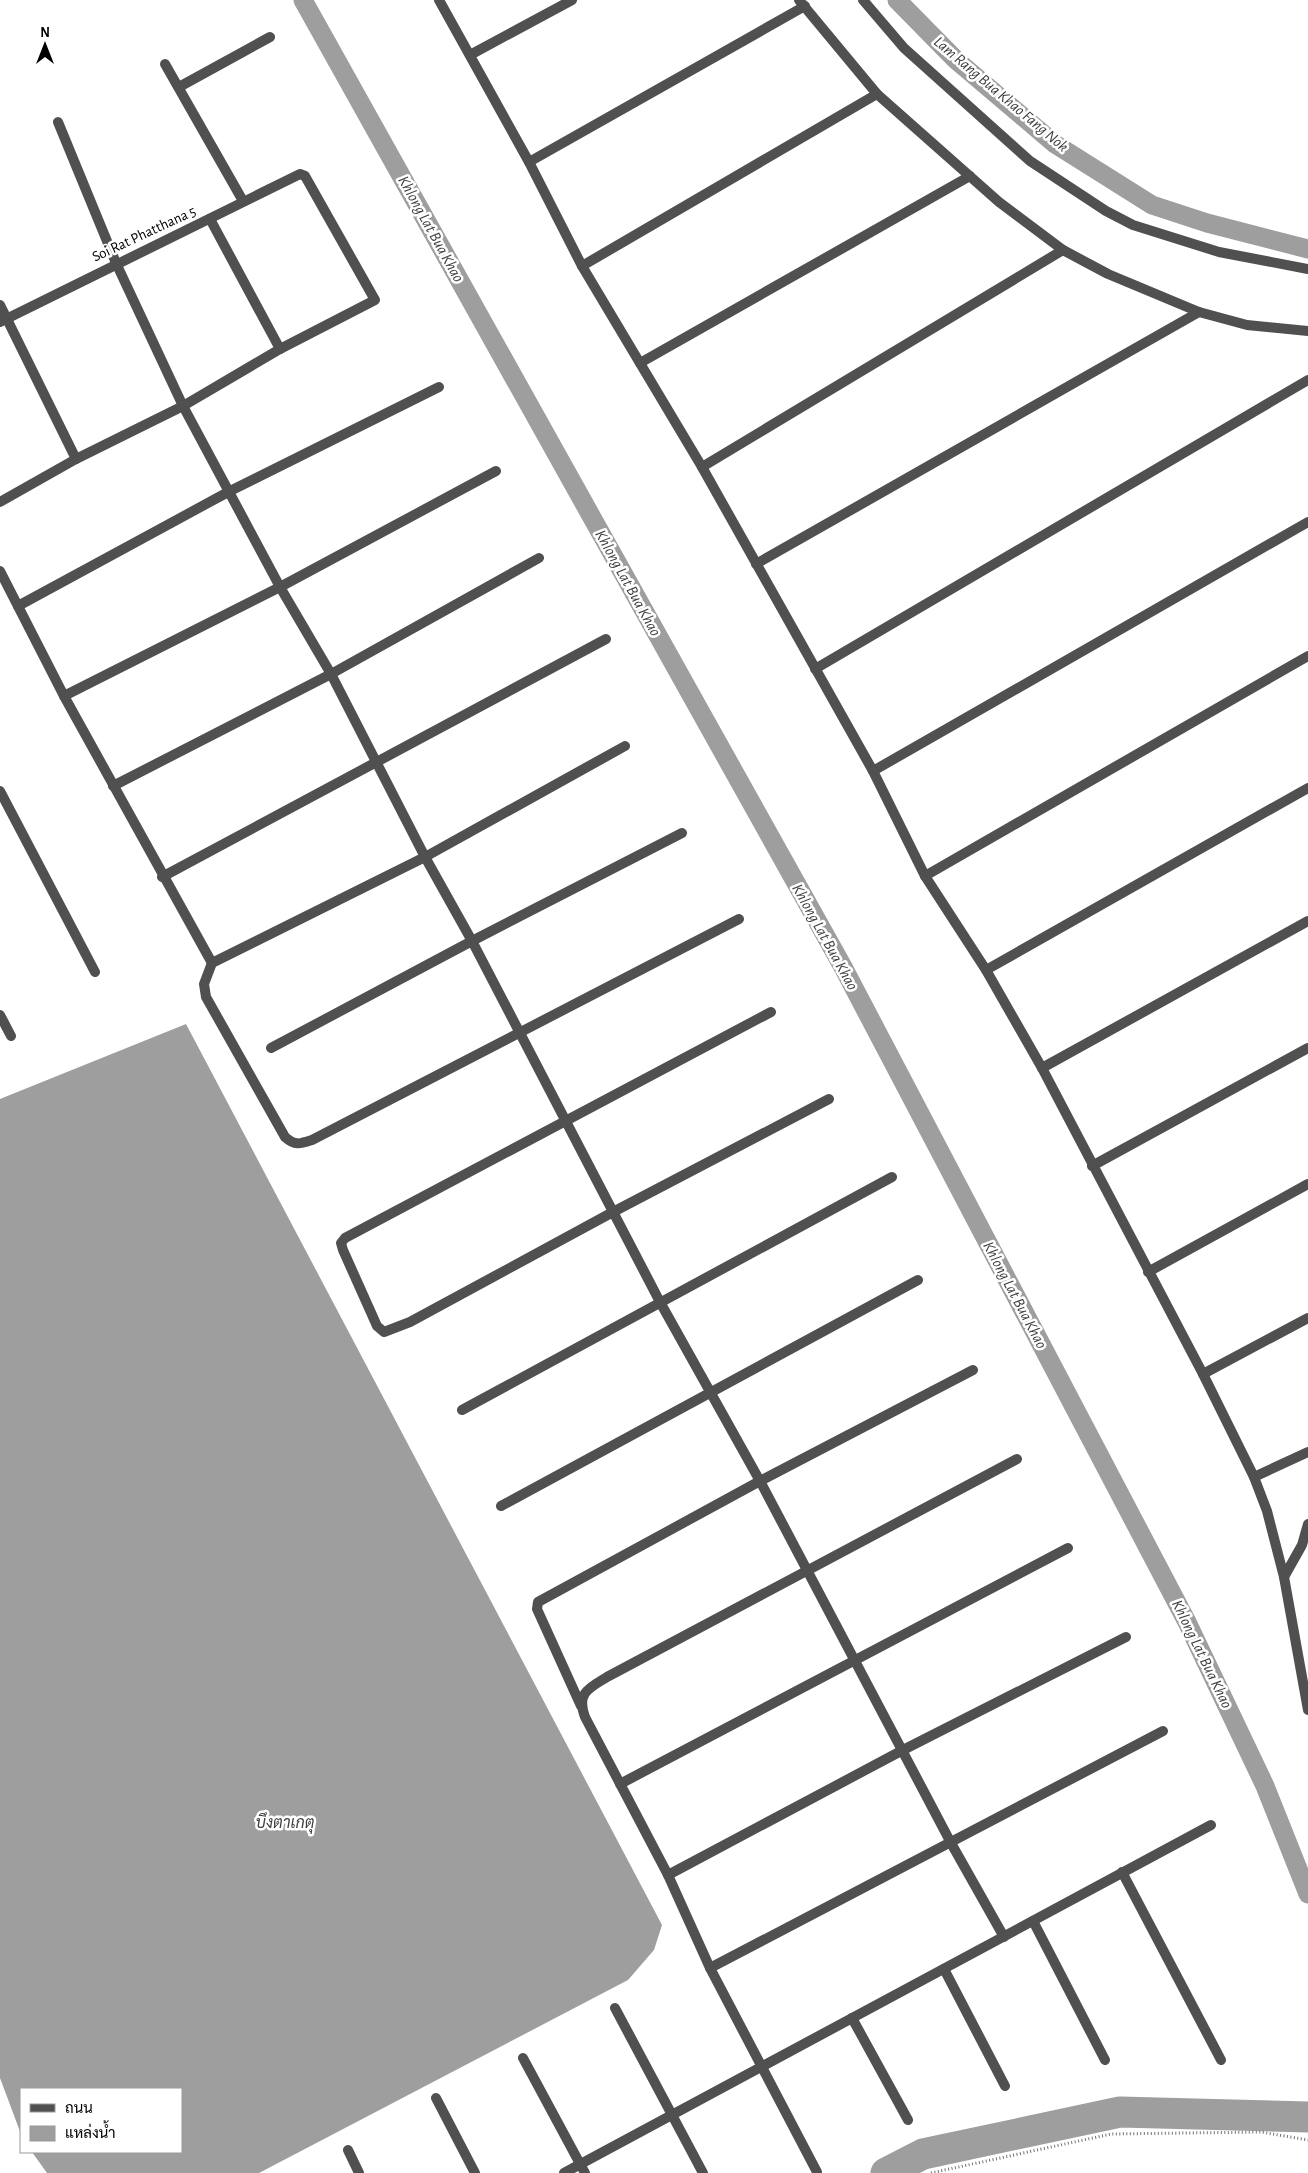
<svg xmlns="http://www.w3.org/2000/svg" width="1308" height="2173" font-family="'Alegreya Sans',Sarabun,sans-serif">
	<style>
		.water { fill: #9e9e9e }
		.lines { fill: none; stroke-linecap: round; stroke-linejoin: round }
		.canal { stroke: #9e9e9e; stroke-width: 19 }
		.river { stroke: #9e9e9e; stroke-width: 31 }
		.path { stroke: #727272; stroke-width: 3; stroke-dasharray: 1 2.5; stroke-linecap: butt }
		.minor { stroke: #505050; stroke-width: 10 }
		.labels { text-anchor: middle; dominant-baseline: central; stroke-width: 5; stroke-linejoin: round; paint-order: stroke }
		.street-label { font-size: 15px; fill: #000; stroke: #fff }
		.water-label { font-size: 16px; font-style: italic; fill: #3f3f3f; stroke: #fff }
	</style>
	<rect width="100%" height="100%" fill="#fff"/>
	<polygon class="water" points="186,1024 662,1925 654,1950 628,1980 259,2173 47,2173 32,2152 181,2152 181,2089 21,2089 21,2134 0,2078 0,1099"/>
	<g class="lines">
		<g class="canal">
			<polyline points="303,0 843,967 1187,1622 1265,1786 1308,1894"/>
			<polyline points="897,0 956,60 1055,144 1152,205 1207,223 1308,249"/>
		</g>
		<polyline class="river" points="886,2173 923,2154 1120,2112 1308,2117"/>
		<polyline class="path" points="931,2173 1111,2134 1261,2132 1308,2140"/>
		<g class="minor">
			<polyline points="439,0 529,162 582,266 702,467 873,771 925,876 986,970 1042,1068 1203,1374 1254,1477 1267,1511 1284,1577 1308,1710"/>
			<polyline points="799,0 877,94 999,202 1063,250 1108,274 1199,312 1247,325 1308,331"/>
			<polyline points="863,0 904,48 1030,161 1106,211 1133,225 1219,252 1308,269"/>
			<polyline points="470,55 572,0"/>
			<polyline points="165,64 243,201"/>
			<polyline points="179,87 270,37"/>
			<polyline points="58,122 116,263 183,406 280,587 331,674 425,857 472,941 660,1302 760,1481 951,1843 1004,1937"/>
			<polyline points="529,162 805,6"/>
			<polyline points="210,219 280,349"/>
			<polyline points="582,266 877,94"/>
			<polyline points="0,305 76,459"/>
			<polyline points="0,322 300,174 305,176 375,300 280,349 183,406 76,459 0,502"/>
			<polyline points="640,363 970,176"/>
			<polyline points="702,467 1063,250"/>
			<polyline points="756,564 1199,312"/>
			<polyline points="0,571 64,696 212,963"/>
			<polyline points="18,606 230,491 439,387"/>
			<polyline points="815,669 1308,380"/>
			<polyline points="64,696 280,587 496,471"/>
			<path d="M 625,746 L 425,857 L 212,963 L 204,984 L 206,997 L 285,1137 C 295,1146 300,1144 312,1140 L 739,919"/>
			<polyline points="873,771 1308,522"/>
			<polyline points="113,786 331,674 539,558"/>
			<polyline points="0,791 95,972"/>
			<polyline points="925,876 1308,656"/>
			<polyline points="162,877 606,639"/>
			<polyline points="986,970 1308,788"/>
			<polyline points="771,1012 345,1238 341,1243 343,1250 377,1326 384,1332 410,1322 613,1212 829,1099"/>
			<polyline points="0,1015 11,1036"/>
			<polyline points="271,1048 472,941 682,833"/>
			<polyline points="1042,1068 1308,921"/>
			<polyline points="1092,1166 1308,1048"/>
			<polyline points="1148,1272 1308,1184"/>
			<polyline points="1203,1374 1308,1318"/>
			<polyline points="462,1410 892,1177"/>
			<polyline points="1254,1477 1308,1452"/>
			<polyline points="501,1506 918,1280"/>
			<polyline points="1284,1577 1302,1545 1308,1524"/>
			<polyline points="581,1706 537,1609 538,1602 760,1481 973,1370"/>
			<polyline points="620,1784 1068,1548"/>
			<polyline points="1122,1872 1221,2060"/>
			<polyline points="668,1875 903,1750 1126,1637"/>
			<polyline points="1033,1921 1105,2060"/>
			<polyline points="710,1968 1163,1731"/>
			<polyline points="944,1969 1005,2086"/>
			<polyline points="615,2008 703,2173"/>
			<polyline points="852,2018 908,2120"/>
			<polyline points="523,2058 585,2173"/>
			<polyline points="436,2098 475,2173"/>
			<polyline points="348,2150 359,2173"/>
			<path d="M 817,2172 L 710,1968 L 668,1875 L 585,1717 C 576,1693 589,1688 607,1677 L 1017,1459"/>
			<polyline points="564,2173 1211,1825"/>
		</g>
	</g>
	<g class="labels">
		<g class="street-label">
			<text transform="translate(144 234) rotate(-25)">Soi Rat Phatthana 5</text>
		</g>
		<g class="water-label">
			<text transform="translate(1001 94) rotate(40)">Lam Rang Bua Khao Fang Nok</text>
			<text transform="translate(431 229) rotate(61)">Khlong Lat Bua Khao</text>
			<text transform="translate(628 583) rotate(61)">Khlong Lat Bua Khao</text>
			<text transform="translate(825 937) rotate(61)">Khlong Lat Bua Khao</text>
			<text transform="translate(1015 1295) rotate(62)">Khlong Lat Bua Khao</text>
			<text transform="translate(1202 1654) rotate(64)">Khlong Lat Bua Khao</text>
			<text x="285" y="1823">บึงตาเกตุ</text>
		</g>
	</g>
	<rect x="20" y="2088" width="162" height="65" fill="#ffffff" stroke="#999999"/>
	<rect x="30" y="2104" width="25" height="8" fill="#505050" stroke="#999999"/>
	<text x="65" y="2113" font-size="15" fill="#000000">ถนน</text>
	<rect x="30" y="2126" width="25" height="15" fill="#9e9e9e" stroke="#999999"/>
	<text x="65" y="2138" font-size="15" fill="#000000">แหล่งน้ำ</text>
	<g transform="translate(45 45)" stroke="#ffffff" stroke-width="4" paint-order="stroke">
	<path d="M0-4L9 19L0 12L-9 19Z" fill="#000000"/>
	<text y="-8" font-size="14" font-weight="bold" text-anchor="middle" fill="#000000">N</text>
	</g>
</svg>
